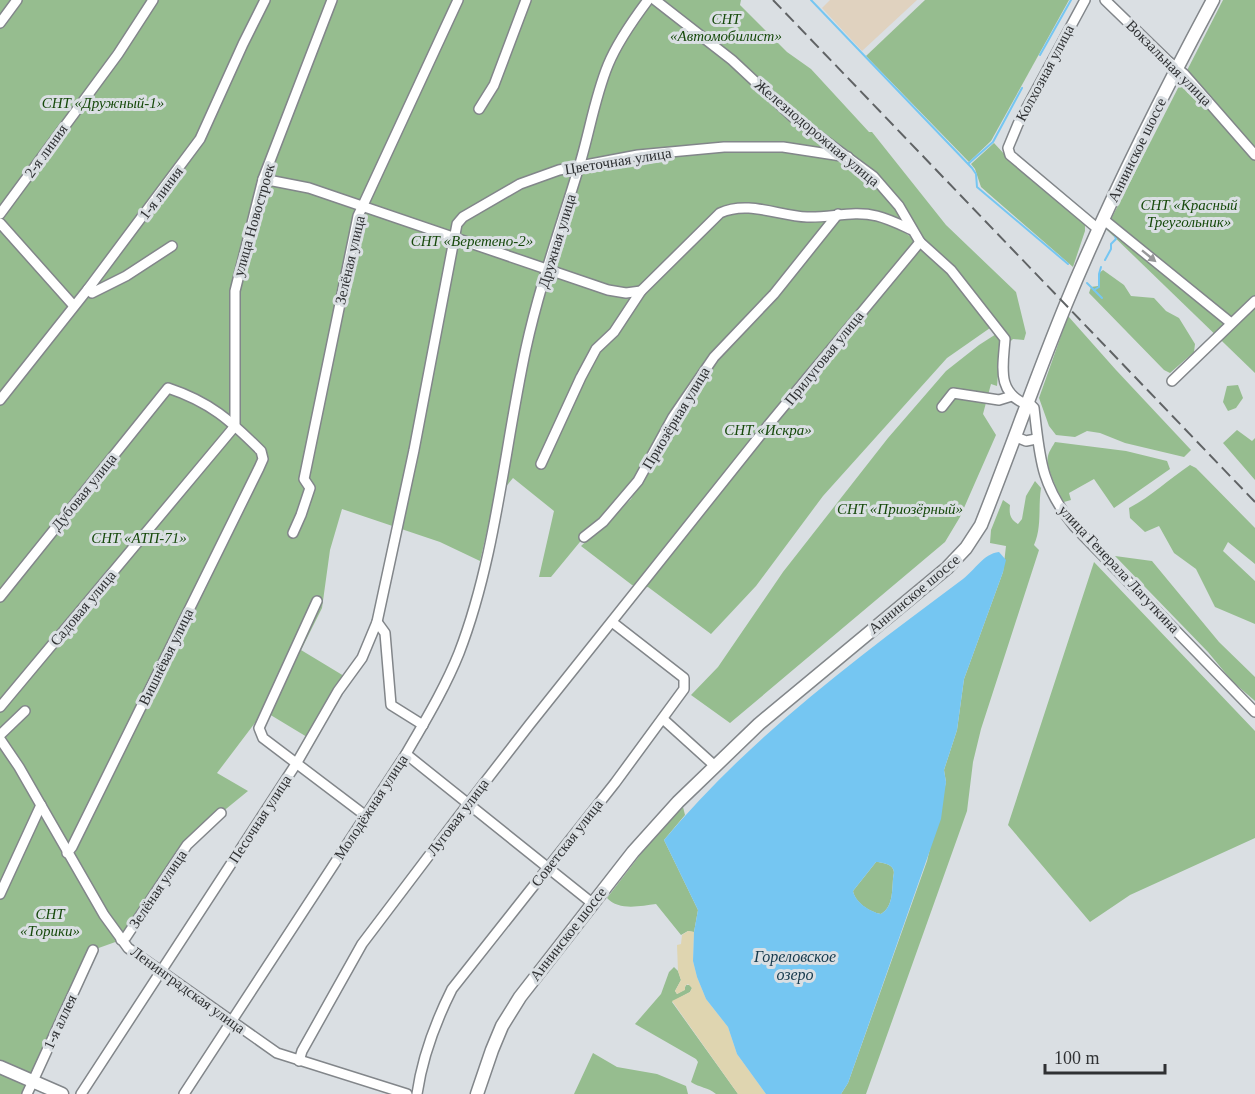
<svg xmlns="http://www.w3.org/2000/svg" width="1255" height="1094" font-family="Georgia,serif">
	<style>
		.industrial { fill: #e0d2bf }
		.green { fill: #96bd8f }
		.sand { fill: #dfd5b0 }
		.water { fill: #75c6f2; fill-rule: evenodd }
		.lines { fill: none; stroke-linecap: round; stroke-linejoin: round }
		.stream { stroke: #75c6f2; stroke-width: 2 }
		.street-casing { stroke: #82868a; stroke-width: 12 }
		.secondary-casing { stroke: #82868a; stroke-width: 15 }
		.street { stroke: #fff; stroke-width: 9 }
		.secondary { stroke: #fff; stroke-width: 12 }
		.rail { stroke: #606365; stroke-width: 2; stroke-dasharray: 12 6; stroke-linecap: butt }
		.oneway { fill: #979899 }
		.labels { text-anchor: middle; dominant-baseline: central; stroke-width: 6; stroke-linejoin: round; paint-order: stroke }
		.park-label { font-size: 15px; font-style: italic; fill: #16490b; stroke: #dadfe3 }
		.street-label { font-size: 15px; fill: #2f3133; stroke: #dadfe3 }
		.water-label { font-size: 16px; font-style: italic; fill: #14384b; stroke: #dadfe3 }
	</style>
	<rect width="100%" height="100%" fill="#dadfe3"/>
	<polygon class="industrial" points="830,0 917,0 862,51 822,8"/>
	<g class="green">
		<polygon points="0,0 741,0 740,5 787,52 811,69 869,132 872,132 946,225 1016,292 1026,333 1024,340 1013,339 1000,351 997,386 991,384 983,414 996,435 960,517 945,542 730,723 691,695 718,667 783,572 888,438 946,371 979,345 1004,329 950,264 920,236 884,183 857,158 850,157 873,176 912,230 876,216 838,215 714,357 638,481 584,537 551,577 539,577 554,511 513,478 494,501 480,561 440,542 342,509 330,550 322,608 301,650 344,676 307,737 264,711 217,773 248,791 221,813 187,845 121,940 93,950 27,1094 0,1094"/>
		<polygon points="925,0 1069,0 991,141 969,162 866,56"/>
		<polygon points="1223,0 1255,0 1255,373 1106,229"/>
		<polygon points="994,143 1006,156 1085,224 1085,231 1073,267 981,187 975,169 971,164"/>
		<path d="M 841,218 C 851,219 864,217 874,219 C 922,229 962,291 990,328 L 947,358 L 823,496 L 756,586 L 711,634 L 648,587 L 640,588 L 632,585 L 581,546 L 631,499 L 699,380 L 777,299 Z"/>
		<polygon points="1103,270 1124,285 1131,296 1154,298 1166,311 1179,318 1195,344 1194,352 1170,373 1164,370 1089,293 1091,287 1098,286 1099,273"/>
		<polygon points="1068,316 1116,370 1191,450 1184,457 1125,443 1100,433 1087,431 1075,437 1056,435 1049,426 1039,398"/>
		<polygon points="1238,385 1243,398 1236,408 1228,411 1223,402 1227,386"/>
		<polygon points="1237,430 1252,441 1255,438 1255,480 1223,443"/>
		<path d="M 1055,442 L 1126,451 L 1167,461 L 1170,469 L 1114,508 L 1094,479 L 1069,493 L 1071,500 L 1064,502 C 1058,494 1045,465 1048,456 C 1049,451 1053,446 1055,442 Z"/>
		<path d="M 1190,465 L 1196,468 L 1255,528 L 1255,564 L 1228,542 L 1223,551 L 1255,581 L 1255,624 L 1215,607 L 1196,569 L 1174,553 L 1159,526 L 1145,532 L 1130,518 L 1129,508 C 1152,496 1169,479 1190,465 Z"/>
		<path d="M 1035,481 L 1041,488 C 1038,508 1042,527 1034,545 L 1039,550 L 981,729 L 973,762 L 967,811 L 866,1094 L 841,1094 L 848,1083 L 927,861 L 946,782 L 944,770 L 957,730 L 964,679 L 1003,572 L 1006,546 L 990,543 L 991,530 L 1003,500 L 1010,505 C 1009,514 1010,519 1018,524 L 1022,519 L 1026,496 Z"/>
		<polygon points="1115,556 1152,561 1219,642 1255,677 1255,701 1232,681 1208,652"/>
		<polygon points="1094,562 1255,731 1255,838 1130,895 1090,922 1008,825"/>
		<path d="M 683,807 L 685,815 L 664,840 L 698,910 L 694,932 L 688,931 L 681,935 L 656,904 C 640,906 619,911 607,898 L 653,838 Z"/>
		<path d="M 876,862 C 881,862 891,864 893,869 C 895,873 893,875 893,879 C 892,891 893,907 881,914 C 869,912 855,902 853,891 Z"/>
		<path d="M 674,967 L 678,971 L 681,980 L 675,991 L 677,994 L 684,990 L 686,985 L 690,985 L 692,988 L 690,992 L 672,1002 L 738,1094 L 716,1094 C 708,1087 700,1088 691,1082 L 698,1062 L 696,1059 L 635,1024 L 661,994 L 669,972 Z"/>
		<polygon points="593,1053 617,1067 657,1074 686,1086 688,1094 574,1094"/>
	</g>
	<polygon class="sand" points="688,931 694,932 693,961 697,977 706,999 728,1027 737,1054 766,1094 738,1094 672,1001 690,992 692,988 688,984 685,986 685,990 677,994 675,991 681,980 678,971 677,945 681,944 682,935"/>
	<path class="water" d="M 999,552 L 1006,560 L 1003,572 L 964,679 L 957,730 L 944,770 L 946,782 L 941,819 L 848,1083 L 841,1094 L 766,1094 L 737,1054 L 728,1027 L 706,999 L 697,977 L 693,961 L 694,932 L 698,910 L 664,840 C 750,737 857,658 963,579 C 975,570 983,554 999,552 ZM 876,862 C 881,862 891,864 893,869 C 895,873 893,875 893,879 C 892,891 893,907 881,914 C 870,912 855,902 853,891 Z"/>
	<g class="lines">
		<g class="stream">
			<polyline points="811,0 972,168 976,174 977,187 1068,264"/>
			<polyline points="1040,55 1071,0"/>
			<polyline points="969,163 993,142 1022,88"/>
			<polyline points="1105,260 1111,249 1111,244 1116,239 1115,236"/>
			<polyline points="1087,283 1102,298"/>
			<polyline points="1094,290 1099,287 1099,274 1101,267"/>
		</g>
		<g class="street-casing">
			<g id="street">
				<path d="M 655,0 L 732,60 L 793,117 L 873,176 L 899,206 L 920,242 L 951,270 L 1005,339 C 1003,367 996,393 1028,405"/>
				<polyline points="1085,0 1018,124 1008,148 1010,155 1098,229"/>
				<polyline points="1105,0 1168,61 1184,74 1255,155"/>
				<polyline points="0,23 17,0"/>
				<polyline points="479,109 494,85 526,0"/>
				<polyline points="263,179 309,188 608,290 626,293 641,291"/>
				<polyline points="0,214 118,54 153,0"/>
				<polyline points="1103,219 1231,323"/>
				<polyline points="0,223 74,306"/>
				<polyline points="172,246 126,276 92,293 88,289 200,139 243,44 265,0"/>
				<polyline points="1172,381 1255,301"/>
				<polyline points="0,400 88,289"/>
				<path d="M 1029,403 L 1034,408 C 1040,458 1040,484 1074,526 L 1255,712"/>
				<polyline points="942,407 953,393 999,400 1012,396"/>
				<polyline points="1016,437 1026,441 1036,439"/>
				<path d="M 541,464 L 581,377 L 596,349 L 614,332 L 641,291 L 720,213 C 748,200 779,216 807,217 C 831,218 853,210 877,216 C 889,219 901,225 912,230"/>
				<polyline points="293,533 301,515 310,488 304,479 358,216 458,0"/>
				<polyline points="584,537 603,522 638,481 673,417 714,357 774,294 838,214"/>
				<path d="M 0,597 L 168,388 C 210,402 230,420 261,451 L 263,459 L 259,468 L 72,847 L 67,853"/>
				<polyline points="317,601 259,728 263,738 366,816"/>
				<polyline points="377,622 385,633 391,705 423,725"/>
				<polyline points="0,707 235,426 235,291 263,179 332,0"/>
				<polyline points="663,719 715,766"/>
				<polyline points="0,735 25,711"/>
				<polyline points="0,739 19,767 104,915 128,948 277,1053 407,1094"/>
				<polyline points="406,754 592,903"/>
				<polyline points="0,894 41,805"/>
				<polyline points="121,940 126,937 187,845 221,813"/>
				<polyline points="299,1061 302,1051 362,944 468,804 530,724 770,423 920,242"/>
				<polyline points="27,1094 93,950"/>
				<polyline points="81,1094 296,764 338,691 362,658 377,622 414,450 457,224 463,217 520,184 559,170 638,155 724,147 783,147 848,157"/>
				<path d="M 184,1094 L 406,754 C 425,721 445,688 459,653 C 496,557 504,450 526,348 C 539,288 560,229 578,170 C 589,136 594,99 608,65 C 617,43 633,20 648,0"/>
				<path d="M 417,1094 C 422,1059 436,1021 452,989 L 615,783 L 684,689 L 684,678 L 612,622"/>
			</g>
		</g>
		<g class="secondary-casing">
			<g id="secondary">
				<polyline points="0,1067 62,1094"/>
				<path d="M 477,1094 L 492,1050 L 502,1026 L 520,997 L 633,852 L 678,802 L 759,724 L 947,568 L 966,548 L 981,525 C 1010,452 1036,377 1066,304 C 1109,200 1160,99 1213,0"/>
			</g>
		</g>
		<use href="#street" class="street"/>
		<use href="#secondary" class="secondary"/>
		<polyline class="rail" points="773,0 1255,502"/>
	</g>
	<defs><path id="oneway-solid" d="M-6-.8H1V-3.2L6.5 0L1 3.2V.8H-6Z" transform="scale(1.5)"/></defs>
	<use class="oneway" href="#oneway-solid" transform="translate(1149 256) rotate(39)"/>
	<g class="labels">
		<g class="park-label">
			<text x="726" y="19">СНТ<tspan x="726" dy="17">«Автомобилист»</tspan></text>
			<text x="103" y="103">СНТ «Дружный-1»</text>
			<text x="1189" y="205">СНТ «Красный<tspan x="1189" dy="17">Треугольник»</tspan></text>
			<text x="472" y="241">СНТ «Веретено-2»</text>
			<text x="768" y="430">СНТ «Искра»</text>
			<text x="900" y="509">СНТ «Приозёрный»</text>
			<text x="139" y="538">СНТ «АТП-71»</text>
			<text x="50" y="914">СНТ<tspan x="50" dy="17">«Торики»</tspan></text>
		</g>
		<g class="street-label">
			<text transform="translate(1169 63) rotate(45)">Вокзальная улица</text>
			<text transform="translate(1045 73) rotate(-62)">Колхозная улица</text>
			<text transform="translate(817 133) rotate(40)">Железнодорожная улица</text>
			<text transform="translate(1137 150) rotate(-64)">Аннинское шоссе</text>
			<text transform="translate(46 151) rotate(-54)">2-я линия</text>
			<text transform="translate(618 161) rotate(-9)">Цветочная улица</text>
			<text transform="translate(161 193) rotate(-53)">1-я линия</text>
			<text transform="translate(254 220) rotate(-74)">улица Новостроек</text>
			<text transform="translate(557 241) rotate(-73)">Дружная улица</text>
			<text transform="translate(350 260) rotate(-77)">Зелёная улица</text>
			<text transform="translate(824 358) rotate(-51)">Прилуговая улица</text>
			<text transform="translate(676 418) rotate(-59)">Приозёрная улица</text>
			<text transform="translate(84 492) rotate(-51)">Дубовая улица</text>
			<text transform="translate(1119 569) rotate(47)">улица Генерала Лагуткина</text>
			<text transform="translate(914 594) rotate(-40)">Аннинское шоссе</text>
			<text transform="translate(83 608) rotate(-50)">Садовая улица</text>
			<text transform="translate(166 657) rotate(-64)">Вишнёвая улица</text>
			<text transform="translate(371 807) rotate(-57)">Молодёжная улица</text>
			<text transform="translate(458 817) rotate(-53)">Луговая улица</text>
			<text transform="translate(260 819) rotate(-57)">Песочная улица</text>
			<text transform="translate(567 843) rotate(-52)">Советская улица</text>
			<text transform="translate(158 889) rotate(-56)">Зелёная улица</text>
			<text transform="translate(568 934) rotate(-52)">Аннинское шоссе</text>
			<text transform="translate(188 990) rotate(36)">Ленинградская улица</text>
			<text transform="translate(60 1022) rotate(-65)">1-я аллея</text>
		</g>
		<g class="water-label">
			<text x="795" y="956">Гореловское<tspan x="795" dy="18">озеро</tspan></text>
		</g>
	</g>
	<path d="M1045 1064v9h120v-9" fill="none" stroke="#2f3133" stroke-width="3"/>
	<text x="1054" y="1064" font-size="18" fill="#2f3133" stroke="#dadfe3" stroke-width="4.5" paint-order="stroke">100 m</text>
</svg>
